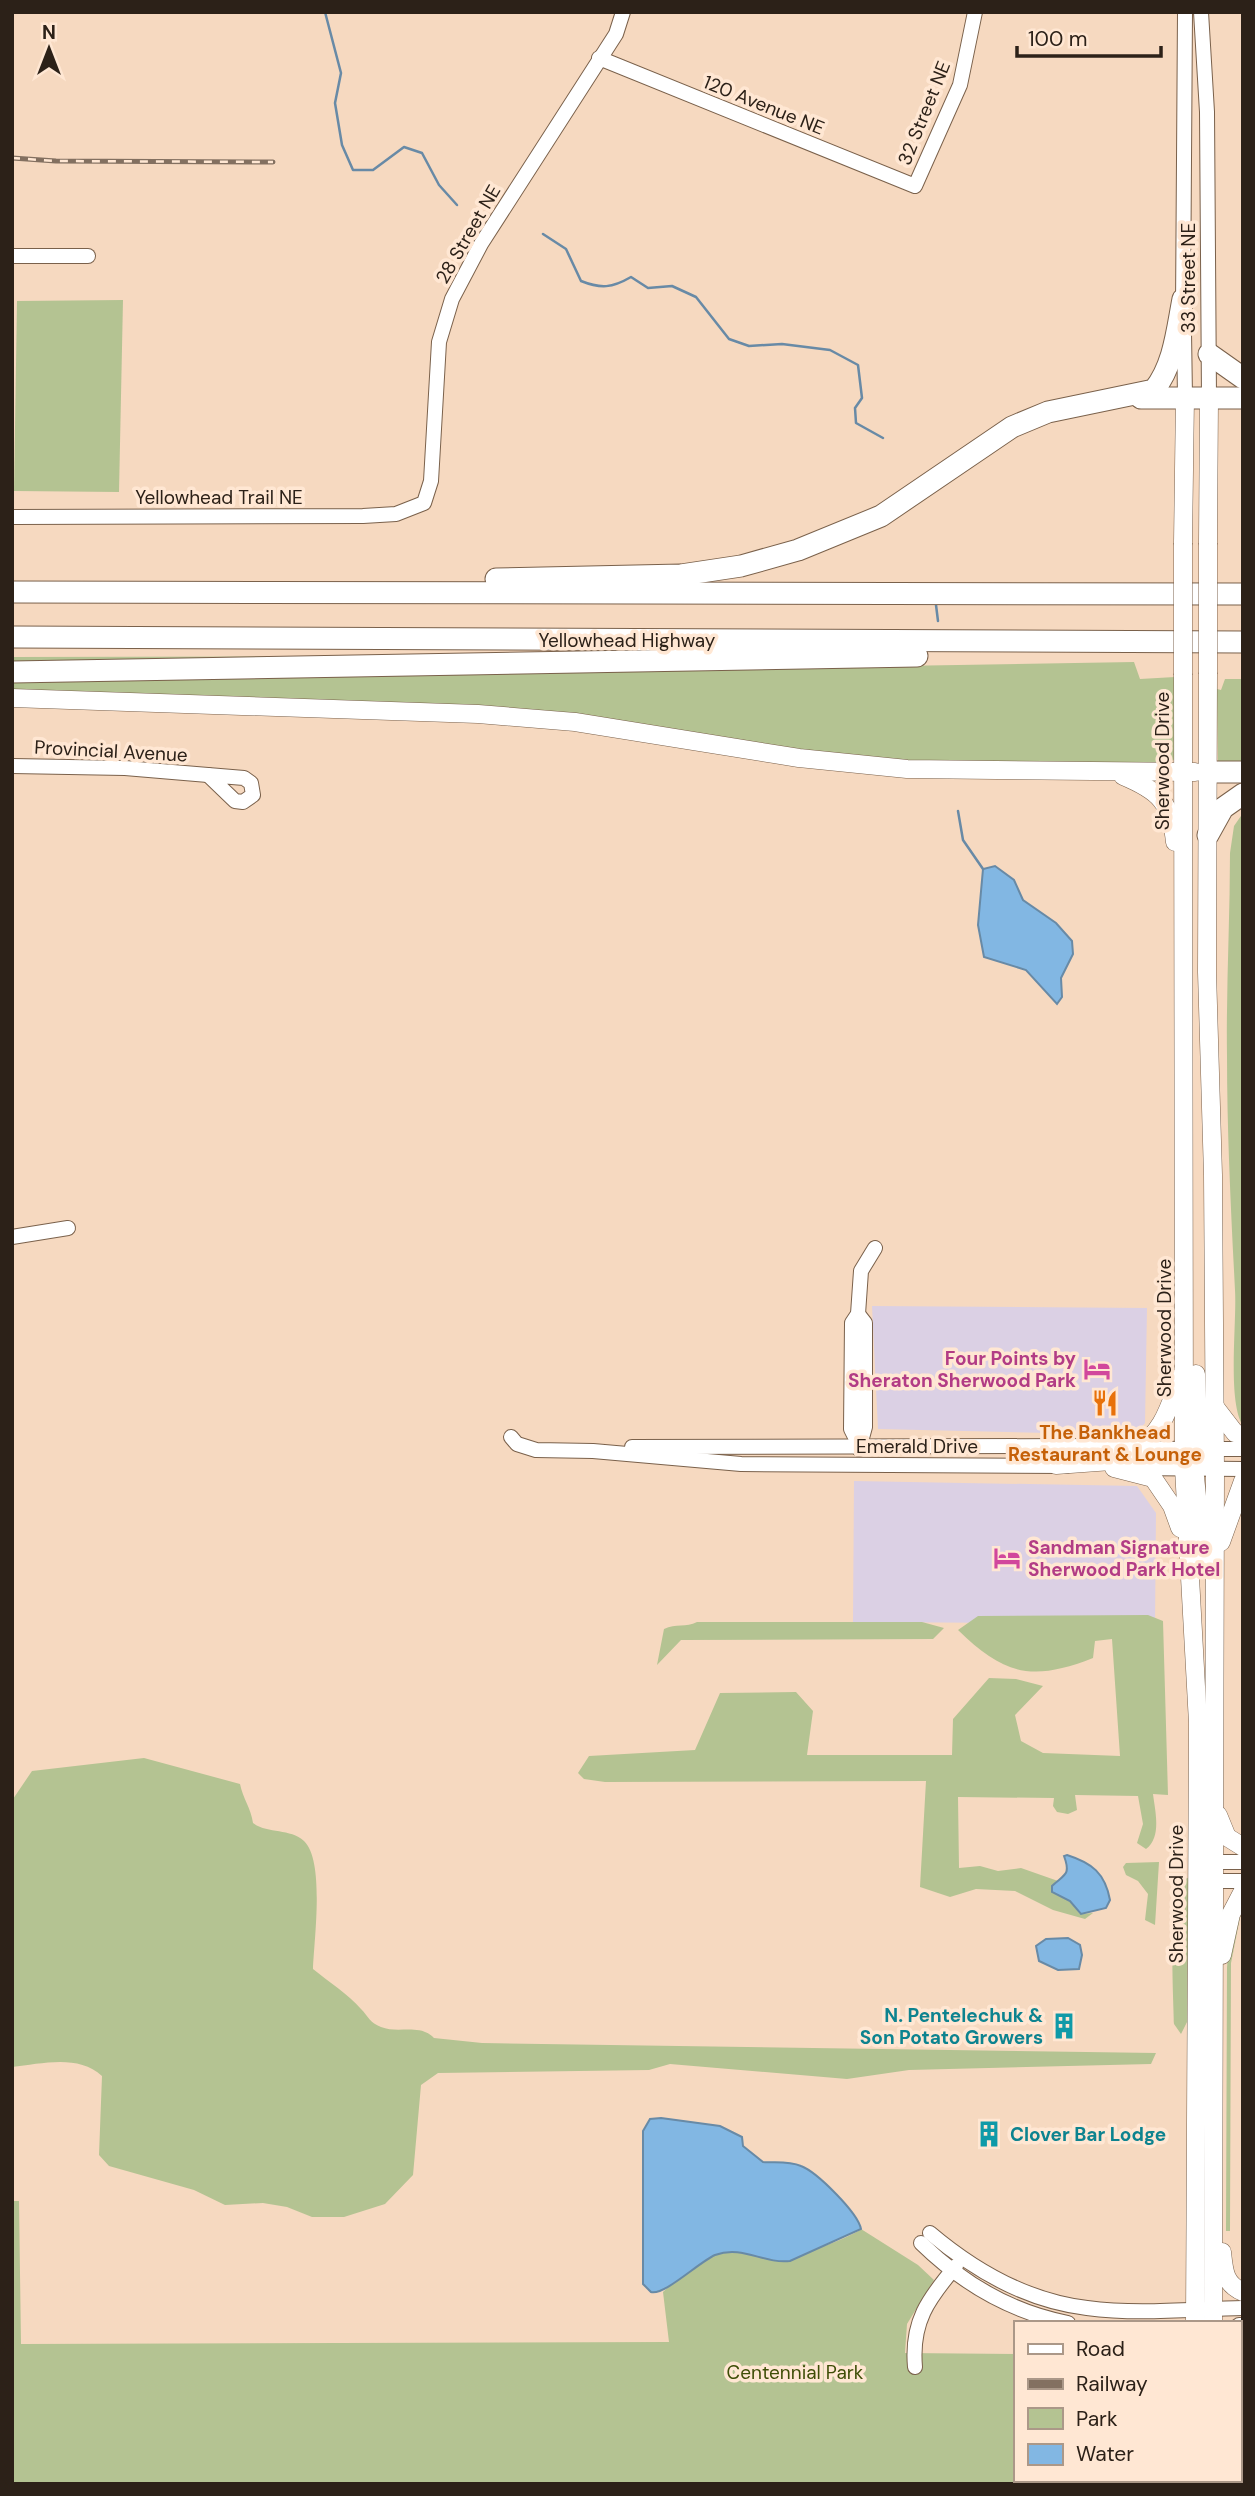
<svg xmlns="http://www.w3.org/2000/svg" width="1255" height="2496" font-family="'DM Sans',sans-serif">
	<style>
		.commercial { fill: #dbd0e4 }
		.green { fill: #b4c392 }
		.water { fill: #82b7e3; stroke: #688aa6; stroke-width: 2 }
		.lines { fill: none; stroke-linecap: round; stroke-linejoin: round }
		.stream { stroke: #688aa6; stroke-width: 2.5 }
		.minor-casing { stroke: #7a614b; stroke-width: 16 }
		.major-casing { stroke: #7a614b; stroke-width: 19 }
		.highway-casing { stroke: #7a614b; stroke-width: 23 }
		.minor { stroke: #fff; stroke-width: 14 }
		.major { stroke: #fff; stroke-width: 18 }
		.highway { stroke: #fff; stroke-width: 21 }
		.rail-casing { stroke: #837060; stroke-width: 5 }
		.rail { stroke: #ffe7d3; stroke-width: 2.5; stroke-dasharray: 8; stroke-linecap: butt }
		.major-bridge-casing { stroke: #7a614b; stroke-width: 19; stroke-linecap: butt }
		.major-bridge { stroke: #fff; stroke-width: 18 }
		.labels { text-anchor: middle; dominant-baseline: central; stroke-width: 7; stroke-linejoin: round; paint-order: stroke }
		.street-label { font-size: 19px; fill: #2c2118; stroke: #ffe7d3 }
		.hotel-label { font-size: 19px; font-weight: bold; fill: #b23c85; stroke: #ffe7d3; text-anchor: end }
		.food-label { font-size: 19px; font-weight: bold; fill: #c56008; stroke: #ffe7d3 }
		.culture-label { font-size: 19px; font-weight: bold; fill: #0d838f; stroke: #ffe7d3; text-anchor: end }
		.park-label { font-size: 19px; fill: #3e4d06; stroke: #ffe7d3 }
	</style>
	<rect width="100%" height="100%" fill="#f6d9c0"/>
	<g class="commercial">
		<polygon points="872,1306 1147,1308 1145,1423 1135,1435 878,1429"/>
		<polygon points="854,1481 1137,1486 1156,1513 1155,1624 853,1622"/>
	</g>
	<g class="green">
		<polygon points="123,300 119,492 14,491 17,301"/>
		<polygon points="411,656 12,666 12,657"/>
		<polygon points="1134,662 1140,679 1175,677 1177,758 1162,766 890,761 641,728 12,690 12,681"/>
		<polygon points="1225,679 1243,679 1243,768 1218,761 1217,689 1221,690"/>
		<path d="M 1243,813 L 1243,1426 C 1227,1401 1237,1323 1235,1290 C 1231,1212 1227,1133 1227,1055 C 1226,988 1230,920 1230,853 L 1234,826 Z"/>
		<path d="M 1148,1615 L 1163,1621 L 1168,1795 L 1153,1794 C 1155,1811 1162,1837 1146,1849 L 1137,1843 L 1143,1824 L 1138,1796 L 1075,1795 L 1077,1810 L 1068,1814 L 1057,1812 L 1053,1806 L 1054,1798 L 958,1797 L 959,1868 L 980,1866 L 998,1871 L 1021,1868 L 1058,1881 L 1052,1892 L 1070,1901 L 1080,1914 L 1093,1913 L 1085,1919 L 1053,1910 L 1015,1891 L 976,1889 L 950,1897 L 920,1887 L 926,1781 L 605,1782 L 584,1779 L 578,1773 L 589,1756 L 695,1750 L 720,1693 L 796,1692 L 813,1711 L 807,1755 L 952,1755 L 953,1719 L 989,1678 L 1016,1679 L 1043,1686 L 1015,1715 L 1021,1741 L 1043,1753 L 1120,1756 L 1112,1639 L 1095,1641 L 1093,1658 C 1032,1682 1004,1675 958,1630 L 978,1616 Z"/>
		<path d="M 697,1622 L 922,1622 L 944,1628 L 933,1639 L 681,1640 L 657,1665 L 664,1629 C 676,1623 686,1628 697,1622 Z"/>
		<path d="M 144,1758 L 240,1784 C 243,1799 251,1808 253,1823 C 267,1834 290,1828 304,1841 C 325,1861 314,1940 313,1969 C 329,1982 348,1994 361,2009 C 368,2016 370,2023 381,2027 C 398,2034 420,2023 434,2038 L 482,2043 L 1156,2053 L 1151,2064 L 909,2070 L 847,2079 L 670,2064 L 649,2070 L 438,2073 L 421,2085 L 413,2175 L 385,2204 L 344,2217 L 312,2217 L 287,2207 L 263,2203 L 225,2205 L 194,2190 L 109,2166 L 99,2155 L 102,2076 C 78,2054 42,2064 12,2067 L 13,1799 L 32,1771 Z"/>
		<polygon points="1159,1862 1155,1925 1145,1920 1148,1894 1138,1881 1126,1875 1123,1867 1126,1863"/>
		<path d="M 1187,1878 L 1191,1879 L 1188,2020 L 1181,2034 L 1174,2024 C 1174,1999 1166,1887 1187,1878 Z"/>
		<polygon points="1242,1908 1231,1963 1230,2231 1226,2231 1227,1968 1228,1953"/>
		<path d="M 12,2201 L 19,2201 L 21,2344 L 669,2342 L 663,2292 C 680,2276 702,2257 726,2252 C 742,2248 754,2257 769,2259 C 785,2262 848,2239 861,2229 L 918,2265 L 934,2280 L 907,2324 L 905,2353 L 1015,2354 L 1015,2480 L 1174,2480 L 1174,2484 L 12,2484 Z"/>
	</g>
	<g class="water">
		<polygon points="995,866 1014,880 1023,900 1056,923 1072,941 1073,954 1061,978 1062,997 1057,1004 1026,970 984,957 978,925 983,869"/>
		<path d="M 1067,1855 C 1092,1863 1105,1873 1110,1900 L 1106,1908 L 1081,1914 L 1070,1901 L 1052,1892 L 1052,1886 C 1065,1874 1071,1875 1064,1856 Z"/>
		<polygon points="1046,1939 1068,1938 1080,1945 1082,1955 1079,1969 1058,1970 1039,1961 1036,1946"/>
		<path d="M 661,2118 L 720,2126 L 742,2137 L 743,2146 L 763,2162 C 776,2163 789,2161 801,2166 C 817,2172 858,2213 861,2229 L 790,2261 C 763,2264 743,2245 715,2255 C 699,2262 664,2296 651,2292 L 643,2284 L 643,2131 L 650,2119 Z"/>
	</g>
	<g class="lines">
		<g class="stream">
			<polyline points="325,12 341,73 335,103 342,145 353,170 373,170 404,147 422,153 439,185 457,205"/>
			<path d="M 543,234 L 566,249 L 581,281 C 601,289 612,288 631,277 L 648,288 L 672,286 L 696,297 L 729,339 L 749,346 L 782,344 L 830,350 L 858,365 L 862,398 L 855,408 L 856,423 L 883,438"/>
			<polyline points="936,605 938,621"/>
			<polyline points="958,811 963,840 983,869"/>
		</g>
		<g class="minor-casing">
			<g id="minor">
				<polyline points="1201,12 1207,112 1209,398"/>
				<polyline points="599,58 915,186 960,85 975,12"/>
				<polyline points="12,256 88,256"/>
				<polyline points="1183,308 1185,12"/>
				<polyline points="1184,332 1185,397"/>
				<polyline points="12,517 363,516 396,514 424,503 431,481 439,342 452,299 481,244 616,34 623,12"/>
				<polyline points="12,766 125,768 208,775"/>
				<polygon points="208,775 244,778 251,783 253,795 243,802 235,801"/>
				<polyline points="12,1237 68,1228"/>
				<polyline points="858,1314 865,1323 865,1427 859,1449"/>
				<polyline points="511,1437 517,1444 536,1450 593,1451 741,1464 1066,1466"/>
				<polyline points="859,1445 851,1429 852,1323 858,1314 861,1271 875,1248"/>
				<polyline points="632,1447 1072,1446 1179,1449"/>
				<polyline points="1206,1449 1243,1449"/>
				<polyline points="1132,1468 1243,1469"/>
				<polyline points="1206,1862 1243,1862"/>
				<polyline points="1206,1881 1243,1881"/>
				<path d="M 930,2233 C 975,2271 1028,2301 1087,2308 C 1138,2315 1192,2309 1243,2308"/>
				<path d="M 921,2243 C 962,2283 1011,2312 1068,2323"/>
				<polyline points="1239,2325 1243,2325"/>
				<path d="M 915,2367 C 911,2322 928,2299 956,2266"/>
			</g>
		</g>
		<g class="major-casing">
			<g id="major">
				<polyline points="1183,543 1185,397"/>
				<polyline points="1208,543 1209,398"/>
				<polyline points="1208,674 1207,972 1213,1175 1215,1470 1213,2323"/>
				<polyline points="1183,675 1184,1468 1198,1723 1195,2323"/>
				<polyline points="12,698 478,714 575,722 799,758 907,769 1195,772"/>
				<path d="M 1123,776 C 1159,791 1171,802 1175,842"/>
				<polyline points="1196,1374 1199,1449 1215,1470"/>
				<polyline points="1215,1407 1235,1433 1243,1435"/>
				<path d="M 1137,1447 C 1164,1433 1170,1403 1181,1376"/>
				<polyline points="1056,1465 1194,1455"/>
				<polyline points="1194,1467 1204,1565"/>
				<polyline points="1114,1468 1153,1478 1172,1506 1180,1528"/>
				<polyline points="1221,1542 1243,1481"/>
				<polyline points="1218,1815 1227,1837 1243,1847"/>
				<polyline points="1222,1955 1231,1914 1243,1891"/>
				<path d="M 1222,2252 C 1224,2270 1224,2284 1243,2292"/>
				<polyline points="1239,2339 1243,2334"/>
				<polyline points="1193,2484 1193,2480"/>
				<polyline points="1210,2484 1210,2480"/>
			</g>
		</g>
		<g class="highway-casing">
			<g id="highway">
				<polyline points="1209,354 1243,378"/>
				<polyline points="1141,398 1243,398"/>
				<path d="M 496,579 L 681,575 L 741,566 L 798,550 L 881,516 L 1012,427 L 1048,412 L 1154,390 C 1174,365 1177,330 1183,299"/>
				<polyline points="12,592 1243,594"/>
				<polyline points="12,637 1243,642"/>
				<polyline points="12,672 917,656"/>
				<polyline points="1209,772 1243,772"/>
				<polyline points="1208,835 1223,808 1243,794"/>
			</g>
		</g>
		<use href="#minor" class="minor"/>
		<use href="#major" class="major"/>
		<use href="#highway" class="highway"/>
		<g class="rail-casing">
			<polyline id="rail" points="12,158 56,161 273,162"/>
		</g>
		<use href="#rail" class="rail"/>
		<g class="major-bridge-casing">
			<g id="major-bridge">
				<polyline points="1183,543 1183,675"/>
				<polyline points="1208,674 1208,543"/>
			</g>
		</g>
		<use href="#major-bridge" class="major-bridge"/>
	</g>
	<defs>
		<g id="hotel-bare" transform="scale(2.1)"><path d="M-6-4.5h1.5V1H6V5H4.5V3h-9V5H-6ZM-4 0a1.8 1.8 0 1 1 3.6 0ZM.5 0V-2.5h3Q6-2.5 6 0Z" fill="#d1479c" stroke="#ffe7d3" stroke-width="2.5" paint-order="stroke"/></g>
		<g id="restaurant-bare" transform="scale(2.1)"><path d="M-5-6h1v4h1v-4h1v4h1v-4h1v5L-1.5 .5V6h-2V.5L-5-1ZM5-6V6H3V1.5H1.5Q1.5-4 5-6Z" fill="#e8710a" stroke="#ffe7d3" stroke-width="2.5" paint-order="stroke"/></g>
		<g id="building-bare" transform="scale(2.1)"><path d="M-4-6H4V6H1V3H-1V6H-4ZM-2.5-4.3h1.7v1.8h-1.7ZM.8-4.3h1.7v1.8H.8ZM-2.5-1h1.7V.8h-1.7ZM.8-1h1.7V.8H.8Z" fill="#0f9aa8" stroke="#ffe7d3" stroke-width="2.5" paint-order="stroke"/></g>
	</defs>
	<g fill-rule="evenodd">
		<use href="#hotel-bare" x="1097" y="1369"/>
		<use href="#restaurant-bare" x="1105" y="1403"/>
		<use href="#hotel-bare" x="1007" y="1558"/>
		<use href="#building-bare" x="1064" y="2026"/>
		<use href="#building-bare" x="989" y="2134"/>
	</g>
	<g class="labels">
		<g class="street-label">
			<text transform="translate(764 105) rotate(22)">120 Avenue NE</text>
			<text transform="translate(924 113) rotate(-68)">32 Street NE</text>
			<text transform="translate(468 234) rotate(-60)">28 Street NE</text>
			<text transform="translate(1188 278) rotate(-90)">33 Street NE</text>
			<text x="219" y="497">Yellowhead Trail NE</text>
			<text x="627" y="640">Yellowhead Highway</text>
			<text transform="translate(111 751) rotate(3)">Provincial Avenue</text>
			<text transform="translate(1162 761) rotate(-90)">Sherwood Drive</text>
			<text transform="translate(1164 1328) rotate(-90)">Sherwood Drive</text>
			<text x="917" y="1446">Emerald Drive</text>
			<text transform="translate(1176 1894) rotate(-90)">Sherwood Drive</text>
		</g>
		<g class="hotel-label">
			<text x="1076" y="1358">Four Points by<tspan x="1076" dy="22">Sheraton Sherwood Park</tspan></text>
			<text x="1028" y="1547" text-anchor="start">Sandman Signature<tspan x="1028" dy="22">Sherwood Park Hotel</tspan></text>
		</g>
		<g class="food-label">
			<text x="1105" y="1432">The Bankhead<tspan x="1105" dy="22">Restaurant &amp; Lounge</tspan></text>
		</g>
		<g class="culture-label">
			<text x="1043" y="2015">N. Pentelechuk &amp;<tspan x="1043" dy="22">Son Potato Growers</tspan></text>
			<text x="1010" y="2134" text-anchor="start">Clover Bar Lodge</text>
		</g>
		<g class="park-label">
			<text x="795" y="2372">Centennial Park</text>
		</g>
	</g>
	<rect width="1255" height="2496" fill="none" stroke="#2c2118" stroke-width="28"/>
	<rect x="1014" y="2321" width="228" height="161" fill="#ffe7d3" stroke="#ab9888" stroke-width="2"/>
	<rect x="1028" y="2344" width="35" height="10" fill="#ffffff" stroke="#ab9888" stroke-width="2"/>
	<text x="1076" y="2356" font-size="21" fill="#2c2118">Road</text>
	<rect x="1028" y="2379" width="35" height="10" fill="#837060" stroke="#ab9888" stroke-width="2"/>
	<text x="1076" y="2391" font-size="21" fill="#2c2118">Railway</text>
	<rect x="1028" y="2408" width="35" height="21" fill="#b4c392" stroke="#ab9888" stroke-width="2"/>
	<text x="1076" y="2426" font-size="21" fill="#2c2118">Park</text>
	<rect x="1028" y="2444" width="35" height="21" fill="#82b7e3" stroke="#ab9888" stroke-width="2"/>
	<text x="1076" y="2461" font-size="21" fill="#2c2118">Water</text>
	<g transform="translate(49 49)" stroke="#ffe7d3" stroke-width="5" paint-order="stroke">
	<path d="M0-5L12 26L0 18L-12 26Z" fill="#2c2118"/>
	<text y="-10" font-size="19" font-weight="bold" text-anchor="middle" fill="#2c2118">N</text>
	</g>
	<path d="M1017 46v10h144v-10" fill="none" stroke="#2c2118" stroke-width="3.5"/>
	<text x="1028" y="46" font-size="21" fill="#2c2118" stroke="#ffe7d3" stroke-width="5" paint-order="stroke">100 m</text>
</svg>
